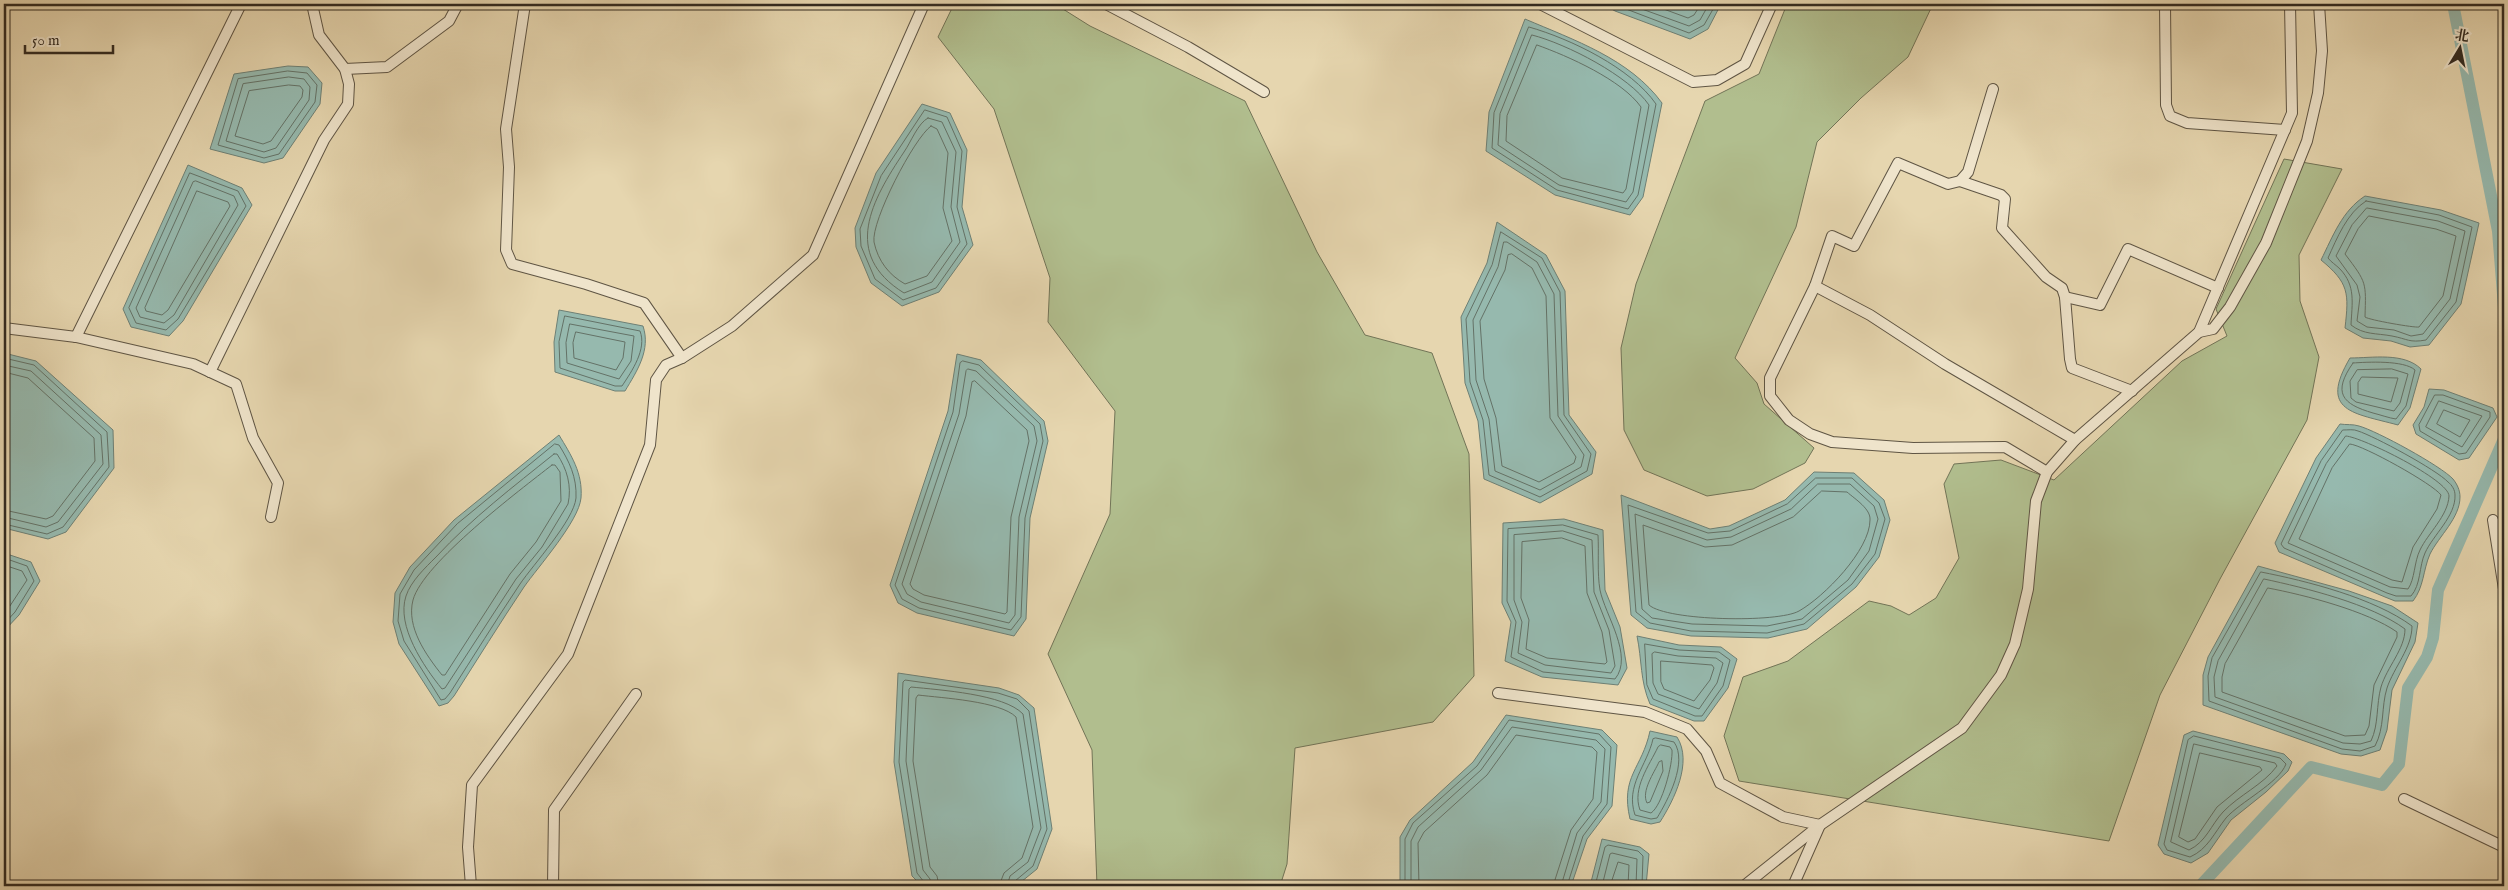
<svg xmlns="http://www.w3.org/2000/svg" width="2508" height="890" font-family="'IM FELL English','Noto Serif SC',serif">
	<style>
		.green { fill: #b1be8e; stroke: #727457 }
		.water { fill: #96b9ae; stroke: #6e8075 }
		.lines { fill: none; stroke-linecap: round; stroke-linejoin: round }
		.shore { stroke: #647267; stroke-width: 1 }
		.canal { stroke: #96b9ae; stroke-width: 12 }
		.street-casing { stroke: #5f5544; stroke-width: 12 }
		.street { stroke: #efe4cb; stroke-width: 10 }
	</style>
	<rect width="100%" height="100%" fill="#e6d6af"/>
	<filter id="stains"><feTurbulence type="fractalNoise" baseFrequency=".004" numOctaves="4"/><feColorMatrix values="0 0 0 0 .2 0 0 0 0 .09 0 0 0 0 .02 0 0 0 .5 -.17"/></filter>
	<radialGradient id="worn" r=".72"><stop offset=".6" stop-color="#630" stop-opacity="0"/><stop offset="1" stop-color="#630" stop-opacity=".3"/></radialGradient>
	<g class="green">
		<polygon points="954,4 1055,4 1090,26 1245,101 1317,252 1365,335 1432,353 1469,454 1474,676 1433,722 1295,748 1287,864 1280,886 1097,886 1092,750 1048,654 1110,514 1115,411 1048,322 1050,278 994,109 938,37"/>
		<polygon points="1787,4 1933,4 1908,57 1861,98 1817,142 1796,227 1735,358 1757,383 1764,404 1814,448 1805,463 1753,489 1707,496 1644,470 1624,430 1621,348 1636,284 1705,101 1759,74"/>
		<polygon points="2284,159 2342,169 2299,255 2300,301 2319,357 2307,420 2220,579 2160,695 2109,841 1739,781 1724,736 1743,677 1788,661 1869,601 1891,606 1909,615 1936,598 1959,558 1944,484 1954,464 2001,460 2054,480 2182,361 2227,336 2216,309"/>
	</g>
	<g class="water">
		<polygon points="1603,4 1721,4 1708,29 1690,39 1615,11"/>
		<path d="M 1525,19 C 1574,40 1630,59 1662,103 L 1643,197 L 1630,215 L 1555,195 L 1486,151 L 1489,112 Z"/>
		<polygon points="288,66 308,67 322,83 320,104 283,158 264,163 210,149 234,74"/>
		<polygon points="922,104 950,113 967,150 962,207 973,245 939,292 902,306 871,283 856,247 855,228 876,173"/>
		<polygon points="188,165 242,188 252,205 183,321 169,336 131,327 123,309"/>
		<path d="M 2365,196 L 2441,210 L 2479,223 L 2461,304 L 2429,345 L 2410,347 L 2391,341 L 2363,338 L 2345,328 C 2349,293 2349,283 2321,260 C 2333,236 2342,211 2365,196 Z"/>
		<polygon points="1497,222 1546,255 1565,291 1569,415 1596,452 1592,474 1540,503 1484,479 1478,421 1465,383 1461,317 1487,263"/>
		<path d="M 559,310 L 643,326 C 651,350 637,371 625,391 L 615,391 L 555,372 L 554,342 Z"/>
		<polygon points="4,353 36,361 113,430 114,468 66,532 48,539 4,528"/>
		<polygon points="957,354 981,360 1044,421 1048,441 1030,518 1026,619 1014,636 917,613 898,603 890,585 948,411"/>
		<path d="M 2350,358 C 2372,358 2404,352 2421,369 L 2410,408 L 2398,425 C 2354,413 2318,412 2350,358 Z"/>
		<polygon points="2429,389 2444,390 2493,408 2497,417 2469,458 2459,460 2416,434 2413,425 2424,407"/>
		<path d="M 2340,424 C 2346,425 2353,424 2359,426 C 2377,431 2441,466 2453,479 C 2457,484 2460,490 2460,497 C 2460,518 2439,536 2430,554 C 2423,570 2424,587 2413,601 L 2395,601 L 2385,597 L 2279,552 L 2275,543 L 2316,458 Z"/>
		<path d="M 559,435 C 571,455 583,473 581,498 C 579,521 538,567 524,587 C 500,623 477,660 454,696 L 448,703 L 439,706 L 399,644 L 393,622 L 395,593 L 410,567 L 454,520 Z"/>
		<polygon points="1814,472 1854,473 1884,500 1890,520 1879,557 1856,587 1807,629 1768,638 1691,636 1647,628 1631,615 1621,495 1710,529 1729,526 1785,500"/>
		<polygon points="1564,519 1603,530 1605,590 1620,627 1627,668 1618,685 1542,677 1505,661 1511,622 1502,603 1503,523"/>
		<polygon points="4,553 31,562 40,581 19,615 4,631"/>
		<polygon points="2258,566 2349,591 2392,606 2418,623 2415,642 2392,690 2387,730 2380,750 2361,756 2341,754 2203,705 2203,675 2208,657"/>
		<path d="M 1637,636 L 1679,645 L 1721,647 L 1737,659 L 1728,688 L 1704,721 L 1694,721 L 1650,704 C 1640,681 1642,660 1637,636 Z"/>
		<polygon points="898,673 999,688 1019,695 1034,708 1052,829 1037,869 1016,886 922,886 912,876 894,762"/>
		<polygon points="1506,715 1602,730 1617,745 1612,806 1587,839 1571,886 1400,886 1400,837 1410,820 1473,762"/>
		<path d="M 1650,731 L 1677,737 C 1693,762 1674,800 1660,822 L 1651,824 L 1630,819 C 1620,776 1642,769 1650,731 Z"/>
		<polygon points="2193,731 2284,754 2292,762 2288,771 2266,792 2231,820 2208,853 2191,863 2164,854 2158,845 2184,735"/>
		<polygon points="1602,839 1640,847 1649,854 1646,886 1590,886"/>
	</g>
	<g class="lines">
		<g class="shore">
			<polyline points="1613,4 1689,33 1704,25 1716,4"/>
			<polyline points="1628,4 1689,26 1700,20 1709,4"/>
			<polyline points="1650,4 1688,18 1694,15 1701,4"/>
			<path d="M 1529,27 C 1571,39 1631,68 1656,104 L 1638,195 L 1628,209 L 1557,190 L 1492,148 L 1494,113 Z"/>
			<path d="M 1532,35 C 1567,44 1629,76 1649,105 L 1633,192 L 1626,202 L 1559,185 L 1498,145 L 1500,114 Z"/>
			<path d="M 1537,45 C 1568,56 1622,80 1641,107 L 1626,189 L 1623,193 L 1562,178 L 1506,141 L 1507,116 Z"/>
			<polygon points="288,71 307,73 317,85 315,102 279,154 264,158 218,145 238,79"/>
			<polygon points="289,77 304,79 310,87 309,100 276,148 264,152 226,141 243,84"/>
			<polygon points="289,85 300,86 303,90 302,97 271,141 263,144 235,136 249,91"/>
			<polygon points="925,110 947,117 962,151 957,207 967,244 936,288 903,300 875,279 861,246 860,229 881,176"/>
			<path d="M 928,118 L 942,122 L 956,152 L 951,207 L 960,242 L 932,282 L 904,293 C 841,254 872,200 904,152 C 911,142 918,123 928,118 Z"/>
			<path d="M 931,126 L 937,129 L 948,153 L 943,208 L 952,241 L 927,276 L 905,284 C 889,275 878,261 874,242 C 871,221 914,138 931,126 Z"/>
			<polygon points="190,173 238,191 246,206 178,319 166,330 136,323 129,308"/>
			<polygon points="196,181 234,196 238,205 174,315 164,323 140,317 136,308 193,182"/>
			<polygon points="197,191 228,202 230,206 168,310 162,315 146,311 145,308"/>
			<path d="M 2366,201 L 2439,215 L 2472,227 L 2456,302 L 2426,340 C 2409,343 2408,339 2392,336 C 2376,333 2364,335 2351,325 C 2352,303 2356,286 2340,269 C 2336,265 2331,262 2328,258 C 2337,238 2347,213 2366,201 Z"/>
			<polygon points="2367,208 2438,221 2465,231 2450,299 2423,334 2411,336 2394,330 2367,327 2357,321 2360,297 2357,285 2336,256 2352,225"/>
			<path d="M 2369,216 L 2436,229 L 2456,236 L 2443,296 L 2419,327 C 2415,328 2369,320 2365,317 C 2366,282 2367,283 2345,254 L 2358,229 Z"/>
			<polygon points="1501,232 1542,258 1560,292 1564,415 1591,454 1587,471 1540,497 1489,475 1483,420 1470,382 1466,319 1492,265"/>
			<polygon points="1504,242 1507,242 1537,262 1554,294 1558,416 1584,455 1581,467 1540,490 1495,471 1489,419 1476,380 1473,320 1498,267"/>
			<polygon points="1512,254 1532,268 1546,296 1550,418 1576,457 1574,463 1539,482 1502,466 1496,418 1484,379 1480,321 1505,270 1508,255"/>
			<path d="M 565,316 L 640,331 C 647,349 632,371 622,386 L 615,386 L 560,368 L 559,342 Z"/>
			<polygon points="570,324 634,336 631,361 619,379 567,363 566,343"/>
			<polygon points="576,332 625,342 623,358 616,370 574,358 573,343"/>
			<polyline points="4,358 34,365 107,432 109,467 63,527 47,534 4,524"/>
			<polygon points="963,361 979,365 1040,424 1043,441 1025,518 1021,617 1011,630 919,608 902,599 895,585 953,412 960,363"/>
			<path d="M 2353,363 C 2367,362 2404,360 2415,370 L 2406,406 L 2396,419 C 2389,418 2381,415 2373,413 C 2342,404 2332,393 2353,363 Z"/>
			<polyline points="4,365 31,371 101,435 103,464 58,522 46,527 4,517"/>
			<polygon points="968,369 976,371 1034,426 1037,441 1019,517 1015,615 1009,623 921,602 907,594 902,584 959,414 966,371"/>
			<polygon points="2392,369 2408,374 2400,403 2394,411 2356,402 2351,398 2350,381 2357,370"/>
			<polyline points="4,372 28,378 94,438 95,461 53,516 46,519 4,510"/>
			<polygon points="2362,377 2398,378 2391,402 2358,394 2358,383"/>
			<polygon points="975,381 1027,430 1029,441 1011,517 1007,612 1005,614 924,595 913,589 910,584 966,416 972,382"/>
			<polygon points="2435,395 2443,395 2490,412 2490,417 2466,453 2459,454 2420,431 2419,425"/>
			<polygon points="2439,401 2482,416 2462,447 2426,427"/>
			<polygon points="2444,410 2470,420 2460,437 2437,424"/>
			<path d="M 2343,430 C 2348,430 2354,429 2358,431 C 2374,436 2437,470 2448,482 C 2452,485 2455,490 2455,495 C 2456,516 2433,535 2425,553 C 2419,566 2421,585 2411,596 L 2396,596 L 2387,593 L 2284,548 L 2281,544 L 2321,461 Z"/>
			<path d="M 2346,436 C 2362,437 2449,480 2449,496 C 2448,516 2428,533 2420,550 C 2414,562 2415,579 2408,589 L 2390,587 L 2288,543 L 2326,464 Z"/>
			<path d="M 555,444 L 559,445 C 569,461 577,477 576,498 C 574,520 533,565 520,584 C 496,620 473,657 450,693 L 445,699 L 441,700 L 404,641 L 398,621 L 400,594 L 414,570 L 457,524 Z"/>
			<path d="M 2350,444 C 2363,445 2433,484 2441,495 L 2437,509 L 2413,547 L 2402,582 L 2392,580 L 2299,539 L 2332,468 Z"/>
			<path d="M 554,454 L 557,454 C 567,469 572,486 568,504 L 542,547 L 516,579 L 445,688 L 442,689 C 424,667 396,626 406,596 C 411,581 425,568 436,557 C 472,518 513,487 554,454 Z"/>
			<path d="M 552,465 L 555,465 L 560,472 L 561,501 L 536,542 L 510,574 L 445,675 L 442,675 C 426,655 406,627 413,600 C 423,563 520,490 552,465 Z"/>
			<polygon points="1816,478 1852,478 1879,503 1885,519 1875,554 1852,584 1804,624 1767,633 1691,631 1650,623 1636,612 1628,505 1708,533 1730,531 1787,504"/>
			<polygon points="1818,484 1850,484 1874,506 1878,519 1869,551 1848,580 1802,619 1767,626 1692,624 1652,618 1642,609 1635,514 1707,540 1731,537 1791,509"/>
			<path d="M 1822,491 L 1847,492 C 1855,499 1871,509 1870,520 C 1870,550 1824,597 1799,611 C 1778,623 1667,621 1649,605 L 1643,525 L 1705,547 L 1732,545 L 1793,517 Z"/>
			<path d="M 1563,525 L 1598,535 C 1599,553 1597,573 1600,590 C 1605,615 1634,656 1615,679 L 1543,672 L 1511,657 L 1516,622 L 1507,601 L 1508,529 Z"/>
			<polygon points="1563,531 1592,540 1594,592 1609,630 1615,666 1611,673 1545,665 1518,653 1522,622 1514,600 1514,535"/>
			<polygon points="1562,538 1585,546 1587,593 1602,632 1607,662 1605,664 1547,658 1526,649 1529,620 1521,598 1522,542"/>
			<polyline points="4,558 27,566 34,581 15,612 4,624"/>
			<polyline points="4,565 22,571 27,580 4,615"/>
			<path d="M 2261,572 C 2307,581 2374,598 2412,626 C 2412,648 2394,667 2387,688 C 2381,707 2385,727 2375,746 L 2360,751 L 2342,749 L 2209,701 L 2208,676 L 2212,658 Z"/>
			<path d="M 2264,579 C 2306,588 2371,604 2405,629 C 2405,649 2387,667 2381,687 C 2376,705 2379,724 2371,741 L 2360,744 L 2343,743 L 2215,697 L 2214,677 L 2218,661 Z"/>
			<path d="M 2268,588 C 2305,595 2367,611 2397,632 L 2397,637 L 2374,685 L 2369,726 L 2365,735 L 2345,736 L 2222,692 L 2222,677 L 2225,664 Z"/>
			<polygon points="1645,644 1679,650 1719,652 1730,660 1723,686 1702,716 1695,716 1653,699 1647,685"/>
			<polygon points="1655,652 1678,656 1716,658 1723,663 1717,683 1699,709 1658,694 1653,683 1652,654"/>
			<polygon points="1661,661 1712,665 1714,668 1710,680 1694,701 1664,689 1661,682"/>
			<path d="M 2194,736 L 2280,758 L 2286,764 C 2279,783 2240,802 2226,818 C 2214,833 2208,849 2190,857 L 2167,850 L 2164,844 L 2188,740 Z"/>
			<path d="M 1656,738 L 1674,742 C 1688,762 1668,800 1657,818 L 1651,819 L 1635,815 C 1625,785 1647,766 1653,739 Z"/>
			<path d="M 2194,744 L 2275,763 L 2277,766 C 2263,785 2239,795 2223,812 C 2211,825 2206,842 2189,850 L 2171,842 Z"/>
			<path d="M 1661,745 L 1670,747 L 1672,750 C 1673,764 1662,806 1651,813 L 1640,810 C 1632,788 1649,766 1658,747 Z"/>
			<polygon points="2200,753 2260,767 2262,770 2217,807 2195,839 2188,842 2179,837"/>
			<path d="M 1662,761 L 1663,771 L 1650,802 L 1647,803 C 1641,791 1654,773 1659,762 Z"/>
			<polyline points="925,886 924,882 917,873 899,762 903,682 905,680 998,693 1017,699 1029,711 1047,829 1033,866 1015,881 1013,886"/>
			<path d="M 931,886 L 930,879 L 923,870 L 906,761 L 909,689 L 911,687 C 940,690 1004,694 1023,714 L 1041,828 L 1028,862 L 1010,876 L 1007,886"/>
			<path d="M 939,886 L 937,876 L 930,867 L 913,761 L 916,698 L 918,695 C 942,698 1000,701 1016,717 L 1033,827 L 1022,858 L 1004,873 L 999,886"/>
			<polyline points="1405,886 1405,839 1413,823 1477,766 1509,720 1599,734 1611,747 1607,804 1583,836 1567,886"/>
			<polyline points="1411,886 1411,841 1418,827 1481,770 1512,727 1596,740 1605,749 1601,802 1577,833 1561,886"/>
			<polyline points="1419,886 1418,843 1424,832 1487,775 1516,735 1592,747 1597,752 1593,799 1571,830 1553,886"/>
			<polyline points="1595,886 1605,847 1608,845 1638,851 1643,856 1642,886"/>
			<polyline points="1602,886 1610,854 1612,853 1637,859 1636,886"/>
			<polyline points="1610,886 1618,862 1629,865 1628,886"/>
		</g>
		<g class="canal">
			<polyline points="2453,4 2498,231 2504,307"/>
			<polyline points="2200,886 2311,767 2382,785 2399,764 2408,688 2427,657 2433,638 2438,590 2504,439"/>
		</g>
		<g class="street-casing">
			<g id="street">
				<polyline points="525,4 506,129 509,167 506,250 512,264 586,284 644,303 682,358"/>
				<polyline points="1106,4 1188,47 1264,92"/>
				<polyline points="1540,4 1693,82 1717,80 1745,64 1772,4"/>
				<polyline points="2165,4 2166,105 2170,116 2187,123 2285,130"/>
				<polyline points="345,69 387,67 449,21 458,4"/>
				<polyline points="1993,89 1968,172 1960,181 1948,184 1898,163 1854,246 1832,236 1815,286 1770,378 1770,396 1789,420 1810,434 1832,442 1913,448 2005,447 2047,472"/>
				<polyline points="1960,181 2001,195 2005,199 2002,228 2046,277 2062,288 2065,297 2070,359 2072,368 2132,391"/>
				<polyline points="1815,286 1870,315 1945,364 2075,440"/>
				<polyline points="2065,297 2100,305 2128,249 2218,288"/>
				<polyline points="4,328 76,337 193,364 236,384 253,438 278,483 271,517"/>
				<polyline points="2199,332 2213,329 2230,307 2266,243 2307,141 2318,93 2322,51 2319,4"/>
				<polyline points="76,337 241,4"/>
				<polyline points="210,372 324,140 348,104 349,84 345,69 319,35 312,4"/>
				<polyline points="2493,520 2504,589"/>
				<polyline points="1498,693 1645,712 1687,729 1706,751 1720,783 1783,817 1820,825 1793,886"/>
				<polyline points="2404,799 2504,847"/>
				<polyline points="471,886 468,847 472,785 568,654 650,445 656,380 666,365 682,358 732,326 813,255 924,4"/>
				<polyline points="553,886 554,810 636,694"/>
				<polyline points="1744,886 1820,825 1962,728 2001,675 2015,644 2028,589 2036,501 2047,472 2075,440 2199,332 2292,113 2290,4"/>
			</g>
		</g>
		<use href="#street" class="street"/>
	</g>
	<rect width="2508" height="890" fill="none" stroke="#e6d6af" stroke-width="20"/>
	<rect x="5" y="5" width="2498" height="880" fill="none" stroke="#322a20" stroke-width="2.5"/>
	<rect x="10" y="10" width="2488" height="870" fill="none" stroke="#322a20"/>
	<g transform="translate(2460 48) rotate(10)" stroke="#efe4cb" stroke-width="4" paint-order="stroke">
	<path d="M0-4L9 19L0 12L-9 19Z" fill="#322a20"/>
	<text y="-8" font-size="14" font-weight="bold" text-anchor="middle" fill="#322a20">北</text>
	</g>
	<path d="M25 45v8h88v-8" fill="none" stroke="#322a20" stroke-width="2.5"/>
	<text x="32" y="45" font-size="15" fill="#322a20" stroke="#efe4cb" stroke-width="4" paint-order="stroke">50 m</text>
	<rect width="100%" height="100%" filter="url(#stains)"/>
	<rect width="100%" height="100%" fill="url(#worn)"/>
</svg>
